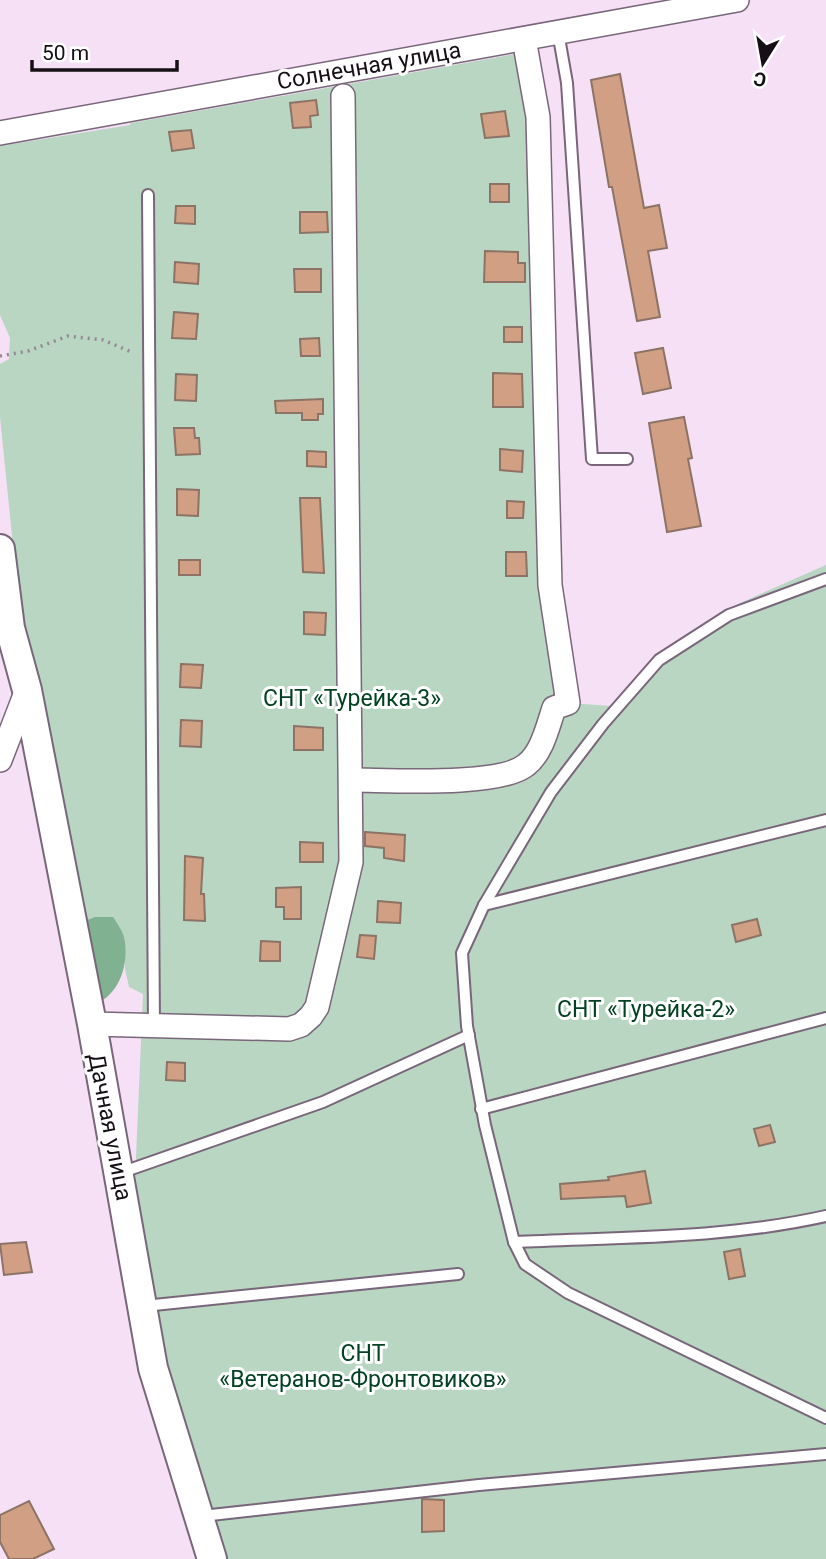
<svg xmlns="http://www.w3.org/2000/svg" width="826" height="1559" font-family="Roboto,sans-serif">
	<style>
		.green { fill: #b8d6c2 }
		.forest { fill: #80b190 }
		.building { fill: #d1a084; stroke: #8c7365; stroke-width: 2 }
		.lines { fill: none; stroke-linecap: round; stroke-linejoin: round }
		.service-casing { stroke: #79667a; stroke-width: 14 }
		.minor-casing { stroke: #79667a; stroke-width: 26 }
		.tertiary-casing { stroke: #79667a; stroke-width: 32 }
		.path { stroke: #968796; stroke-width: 3.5; stroke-dasharray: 2 5; stroke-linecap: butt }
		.service { stroke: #fff; stroke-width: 10 }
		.minor { stroke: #fff; stroke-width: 23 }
		.tertiary { stroke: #fff; stroke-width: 28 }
		.labels { text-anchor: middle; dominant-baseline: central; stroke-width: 6; stroke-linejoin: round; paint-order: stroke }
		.street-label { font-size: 23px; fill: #160f16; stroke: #fff }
		.park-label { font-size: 23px; fill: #024223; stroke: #fff }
	</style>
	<rect width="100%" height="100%" fill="#f6e0f6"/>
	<polygon class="green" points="526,52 545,407 568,703 612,706 666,653 738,604 826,565 826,1559 227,1559 175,1411 155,1316 135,1181 143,994 129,987 125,969 124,937 85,921 27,684 0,417 0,364 9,359 10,338 0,315 0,146 130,125 131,123"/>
	<path class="forest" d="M 95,917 L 113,917 C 117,923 122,930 124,937 C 129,960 122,987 103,1000 L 97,993 L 85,921 Z"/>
	<g class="building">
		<polygon points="620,74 644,208 659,205 667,248 648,251 660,317 637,321 612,187 609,187 591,80"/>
		<polygon points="316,100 318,115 310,116 311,127 293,128 290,103"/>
		<polygon points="505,111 509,136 485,138 481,114"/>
		<polygon points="191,130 194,148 172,151 169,132"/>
		<rect x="490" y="184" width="19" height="18"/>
		<polygon points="176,206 195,206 195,224 175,223"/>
		<polygon points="300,212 327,212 328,232 300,233"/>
		<polygon points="485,251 518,252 518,263 525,263 525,282 484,282"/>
		<polygon points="175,262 199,264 198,284 174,282"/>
		<polygon points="294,269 321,269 321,292 295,292"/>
		<polygon points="174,312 198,314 196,339 172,338"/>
		<rect x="504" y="327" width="18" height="15"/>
		<polygon points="319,338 320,356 301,356 300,339"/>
		<polygon points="663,348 671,388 643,394 635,353"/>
		<polygon points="493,373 522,374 523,407 493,407"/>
		<polygon points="176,374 197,375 196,401 175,400"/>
		<polygon points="323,399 323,414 318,414 318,420 302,420 302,413 276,413 275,401"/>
		<polygon points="684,417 692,458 688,459 701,526 667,532 649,423"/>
		<polygon points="174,428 194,428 195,438 199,438 200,454 176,455"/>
		<polygon points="500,449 523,451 522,472 500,470"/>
		<polygon points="307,451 326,452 326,467 307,466"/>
		<polygon points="177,489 199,490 198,516 177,515"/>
		<polygon points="300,498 320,498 324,573 303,572"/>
		<polygon points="507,501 524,502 523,518 507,518"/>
		<polygon points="506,552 526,552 527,576 506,576"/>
		<rect x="179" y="560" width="21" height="15"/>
		<polygon points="304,612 326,613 325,635 304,634"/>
		<polygon points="181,664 203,665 201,688 180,687"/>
		<polygon points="181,720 202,721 201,747 180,746"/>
		<polygon points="294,726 323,728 323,750 294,750"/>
		<polygon points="365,832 405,835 404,861 384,858 384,848 365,846"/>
		<polygon points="300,842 323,843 323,862 300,862"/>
		<polygon points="185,856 203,858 201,894 204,894 205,921 184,920"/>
		<polygon points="301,887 301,919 284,919 284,907 276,907 276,888"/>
		<polygon points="378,901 401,903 400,923 377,922"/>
		<polygon points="757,919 761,935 736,942 732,925"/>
		<polygon points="360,935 376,936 374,959 357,957"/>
		<polygon points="261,941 280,942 280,961 260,961"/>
		<polygon points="167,1062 185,1063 185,1081 166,1080"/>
		<polygon points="770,1125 775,1142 759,1146 754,1129"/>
		<polygon points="645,1171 651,1203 627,1207 625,1196 561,1199 560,1184 609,1180 608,1177"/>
		<polygon points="26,1242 32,1272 4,1275 0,1244"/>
		<polygon points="740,1249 745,1276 729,1279 724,1252"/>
		<polygon points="422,1499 444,1500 444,1531 422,1532"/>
		<polygon points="29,1501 54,1549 33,1559 9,1559 0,1542 0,1515"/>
	</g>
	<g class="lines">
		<g class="service-casing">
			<g id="service">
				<polyline points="558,32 567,83 592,459 627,459"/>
				<polyline points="148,195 154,1025"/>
				<polyline points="826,579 729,615 659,660 603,724 551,792 484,905 462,953 467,1026 485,1125 514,1242 525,1264 568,1293 826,1418"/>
				<polyline points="484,905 826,820"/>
				<polyline points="481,1109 826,1018"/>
				<polyline points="120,1173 323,1102 469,1035"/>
				<path d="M 514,1242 C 618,1237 724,1239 826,1216"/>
				<polyline points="144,1306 458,1274"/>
				<polyline points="202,1516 479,1485 826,1454"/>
			</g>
		</g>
		<g class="minor-casing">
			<g id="minor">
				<polyline points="0,133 737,0"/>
				<polyline points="0,760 27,690"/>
				<path d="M 351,780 C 390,780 499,787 526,765 C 542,753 548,726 554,708 L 568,703 L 550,585 L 538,117 L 524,39"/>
				<polyline points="92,1024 289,1029 301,1025 311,1016 317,1007 351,862 343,96"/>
			</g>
		</g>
		<g class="tertiary-casing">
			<polyline id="tertiary" points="0,549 10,628 27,690 92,1024 153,1368 212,1559"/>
		</g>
		<polyline class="path" points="0,356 28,351 68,336 103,340 134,353"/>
		<use href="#service" class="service"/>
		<use href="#minor" class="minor"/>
		<use href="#tertiary" class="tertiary"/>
	</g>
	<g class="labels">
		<g class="street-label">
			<text transform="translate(369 66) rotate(-10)">Солнечная улица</text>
			<text transform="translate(110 1127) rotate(79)">Дачная улица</text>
		</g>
		<g class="park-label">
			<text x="352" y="698">СНТ «Турейка-3»</text>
			<text x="646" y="1009">СНТ «Турейка-2»</text>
			<text x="363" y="1353">СНТ<tspan x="363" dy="26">«Ветеранов-Фронтовиков»</tspan></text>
		</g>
	</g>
	<g transform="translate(763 63) rotate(191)" stroke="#ffffff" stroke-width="5" paint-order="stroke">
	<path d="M0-5L12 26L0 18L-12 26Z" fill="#160f16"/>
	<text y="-10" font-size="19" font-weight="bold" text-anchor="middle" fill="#160f16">С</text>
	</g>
	<path d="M32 60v10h145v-10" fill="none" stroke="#160f16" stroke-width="3.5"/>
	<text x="42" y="60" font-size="21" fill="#160f16" stroke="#ffffff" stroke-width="5" paint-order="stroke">50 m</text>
</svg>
